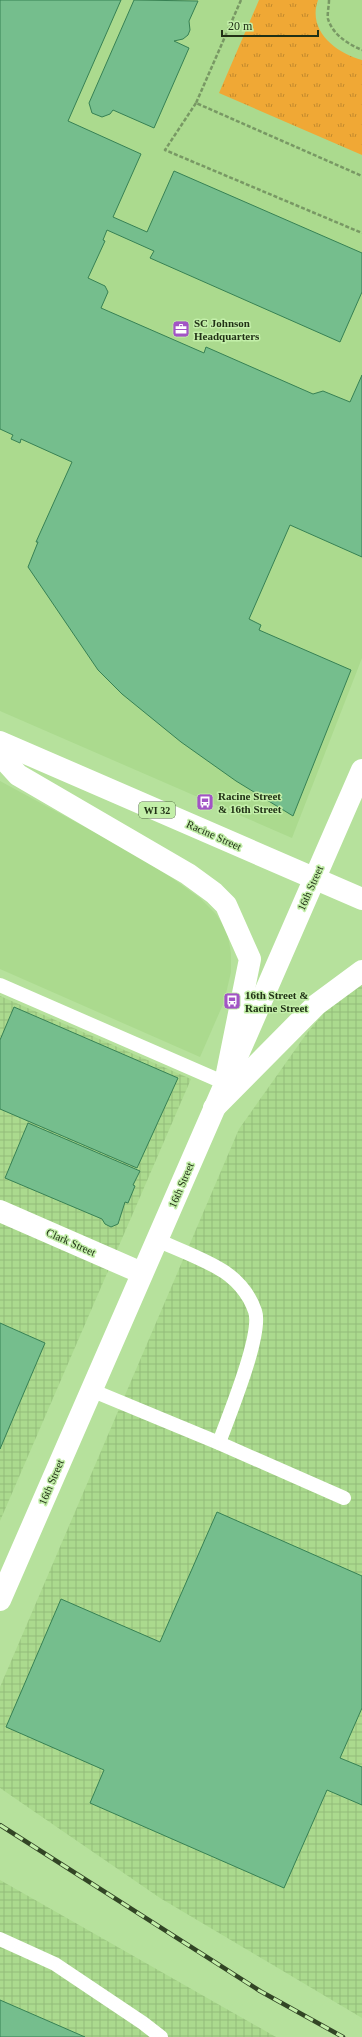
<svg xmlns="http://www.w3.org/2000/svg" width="362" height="2037" font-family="Georgia,serif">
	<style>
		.built { fill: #abda8e }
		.industrial { fill: url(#industrial-grid) }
		.grass { fill: url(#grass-tufts) }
		.building { fill: #75be8d; stroke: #378154 }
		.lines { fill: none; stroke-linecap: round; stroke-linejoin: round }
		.path { stroke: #789864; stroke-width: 2.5; stroke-dasharray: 4 2; stroke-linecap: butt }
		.lane { stroke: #fff; stroke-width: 14 }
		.street { stroke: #fff; stroke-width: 22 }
		.secondary { stroke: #fff; stroke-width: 22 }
		.primary { stroke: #fff; stroke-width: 22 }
		.rail-casing { stroke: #324525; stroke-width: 4.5 }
		.rail { stroke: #c3efa9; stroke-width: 3; stroke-dasharray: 9; stroke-linecap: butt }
		.labels { text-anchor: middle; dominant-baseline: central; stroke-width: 3; stroke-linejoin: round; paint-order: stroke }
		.shield { fill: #c3efa9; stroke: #526a42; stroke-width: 1 }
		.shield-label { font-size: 10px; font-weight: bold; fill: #213116 }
		.poi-label { font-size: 11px; font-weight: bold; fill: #213116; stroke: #c3efa9; text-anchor: start }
		.street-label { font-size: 11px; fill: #213116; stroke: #c3efa9 }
	</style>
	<defs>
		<pattern id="industrial-grid" width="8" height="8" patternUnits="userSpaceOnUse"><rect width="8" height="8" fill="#abda8e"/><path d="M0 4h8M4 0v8" fill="none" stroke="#93bc7a"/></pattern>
		<pattern id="grass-tufts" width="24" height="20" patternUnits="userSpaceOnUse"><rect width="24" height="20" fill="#f0a835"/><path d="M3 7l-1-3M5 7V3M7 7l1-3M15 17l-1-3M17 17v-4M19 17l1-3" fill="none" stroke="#c2892c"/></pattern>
	</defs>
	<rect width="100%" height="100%" fill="#b6e19c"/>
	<g class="built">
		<polygon points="0,0 362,0 362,658 292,838 0,711"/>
		<polygon points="0,781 131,852 172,878 200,898 216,914 227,931 231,953 231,972 224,1002 200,1057 0,969"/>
	</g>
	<g class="industrial">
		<polygon points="362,984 362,2018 160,1898 0,1788 0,1687 239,1129 307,1033 335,1000"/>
		<polygon points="0,996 191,1079 0,1521"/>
		<polygon points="0,1880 216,2003 276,2037 0,2037"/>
	</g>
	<path class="grass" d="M 259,0 L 318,0 C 307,31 336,53 362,60 L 362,155 L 219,93 Z"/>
	<g class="building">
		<polygon points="0,0 121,0 68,121 141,154 113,217 147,232 174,171 362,253 362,292 340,342 150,258 154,251 107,230 103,240 105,241 88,278 105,286 108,292 101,308 204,353 206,347 313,394 323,391 350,402 362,375 362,557 290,525 249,619 261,625 259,630 351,670 293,816 236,781 181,742 122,694 98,670 28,567 38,542 36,542 72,462 21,439 20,443 11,439 13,435 0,429"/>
		<polygon points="134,0 198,1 189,21 190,30 188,35 183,39 174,41 189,48 154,128 113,110 110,114 102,117 92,113 89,103"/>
		<polygon points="14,1007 178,1078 137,1168 0,1109 0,1040"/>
		<polygon points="28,1123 140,1171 133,1185 135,1186 128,1203 125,1202 118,1224 111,1227 105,1224 102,1219 5,1178"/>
		<polygon points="0,1323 45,1343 0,1449"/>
		<polygon points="217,1512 362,1576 362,1708 340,1758 362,1767 362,1805 327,1790 284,1888 90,1803 104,1770 6,1727 61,1599 160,1642"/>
		<polygon points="0,2000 85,2037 0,2037"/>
	</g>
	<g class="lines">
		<g class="path">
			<polyline points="241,0 196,103 362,176"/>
			<path d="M 329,0 C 329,6 327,14 328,19 C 333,35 348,44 362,50"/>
			<polyline points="196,103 165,150 362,233"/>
		</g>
		<g class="lane">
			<polyline points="0,985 225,1083"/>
			<path d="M 157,1240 C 177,1249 199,1257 218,1268 C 235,1277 249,1293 255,1311 C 263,1334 228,1417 219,1443"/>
			<polyline points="91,1390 219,1443 344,1498"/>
			<polyline points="0,1939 55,1964 143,2023 161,2037"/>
		</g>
		<polyline class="street" points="0,1211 142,1273"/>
		<polyline class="secondary" points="0,1600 362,770"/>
		<g class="primary">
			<polyline points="0,742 362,899"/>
			<polyline points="0,755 18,775 188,874 214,893 226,905 250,959 225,1083"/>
			<polyline points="214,1108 316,1005 362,971"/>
		</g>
		<g class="rail-casing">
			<polyline id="rail" points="0,1825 260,1991 343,2037"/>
		</g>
		<use href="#rail" class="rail"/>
	</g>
	<defs>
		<g id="office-square" transform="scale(0.9)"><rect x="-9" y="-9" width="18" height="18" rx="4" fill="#a254c5" stroke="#c3efa9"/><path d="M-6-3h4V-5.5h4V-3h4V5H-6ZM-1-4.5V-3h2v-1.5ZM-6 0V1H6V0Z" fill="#fff"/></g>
		<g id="bus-square" transform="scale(0.9)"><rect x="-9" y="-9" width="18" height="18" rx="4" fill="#a254c5" stroke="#c3efa9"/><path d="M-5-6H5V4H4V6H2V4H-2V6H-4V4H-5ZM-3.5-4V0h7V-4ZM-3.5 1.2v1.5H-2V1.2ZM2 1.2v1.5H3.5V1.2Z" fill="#fff"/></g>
	</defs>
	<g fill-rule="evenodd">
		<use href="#office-square" x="181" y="329"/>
		<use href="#bus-square" x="205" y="802"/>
		<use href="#bus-square" x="232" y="1001"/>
	</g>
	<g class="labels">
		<rect class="shield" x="139" y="802" width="36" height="16" rx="3"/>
		<g class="shield-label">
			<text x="157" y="810">WI 32</text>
		</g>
		<g class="poi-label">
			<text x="194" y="323">SC Johnson<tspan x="194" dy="13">Headquarters</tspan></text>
			<text x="218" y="796">Racine Street<tspan x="218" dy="13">&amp; 16th Street</tspan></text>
			<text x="245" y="995">16th Street &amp;<tspan x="245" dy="13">Racine Street</tspan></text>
		</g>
		<g class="street-label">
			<text transform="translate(214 835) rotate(24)">Racine Street</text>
			<text transform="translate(310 888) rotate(-66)">16th Street</text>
			<text transform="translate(181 1185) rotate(-67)">16th Street</text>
			<text transform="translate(71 1242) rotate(24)">Clark Street</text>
			<text transform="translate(51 1482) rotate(-67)">16th Street</text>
		</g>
	</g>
	<path d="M222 30v6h96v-6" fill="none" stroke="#213116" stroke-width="2"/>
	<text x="228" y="30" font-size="12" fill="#213116" stroke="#c3efa9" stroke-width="3" paint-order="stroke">20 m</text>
</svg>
